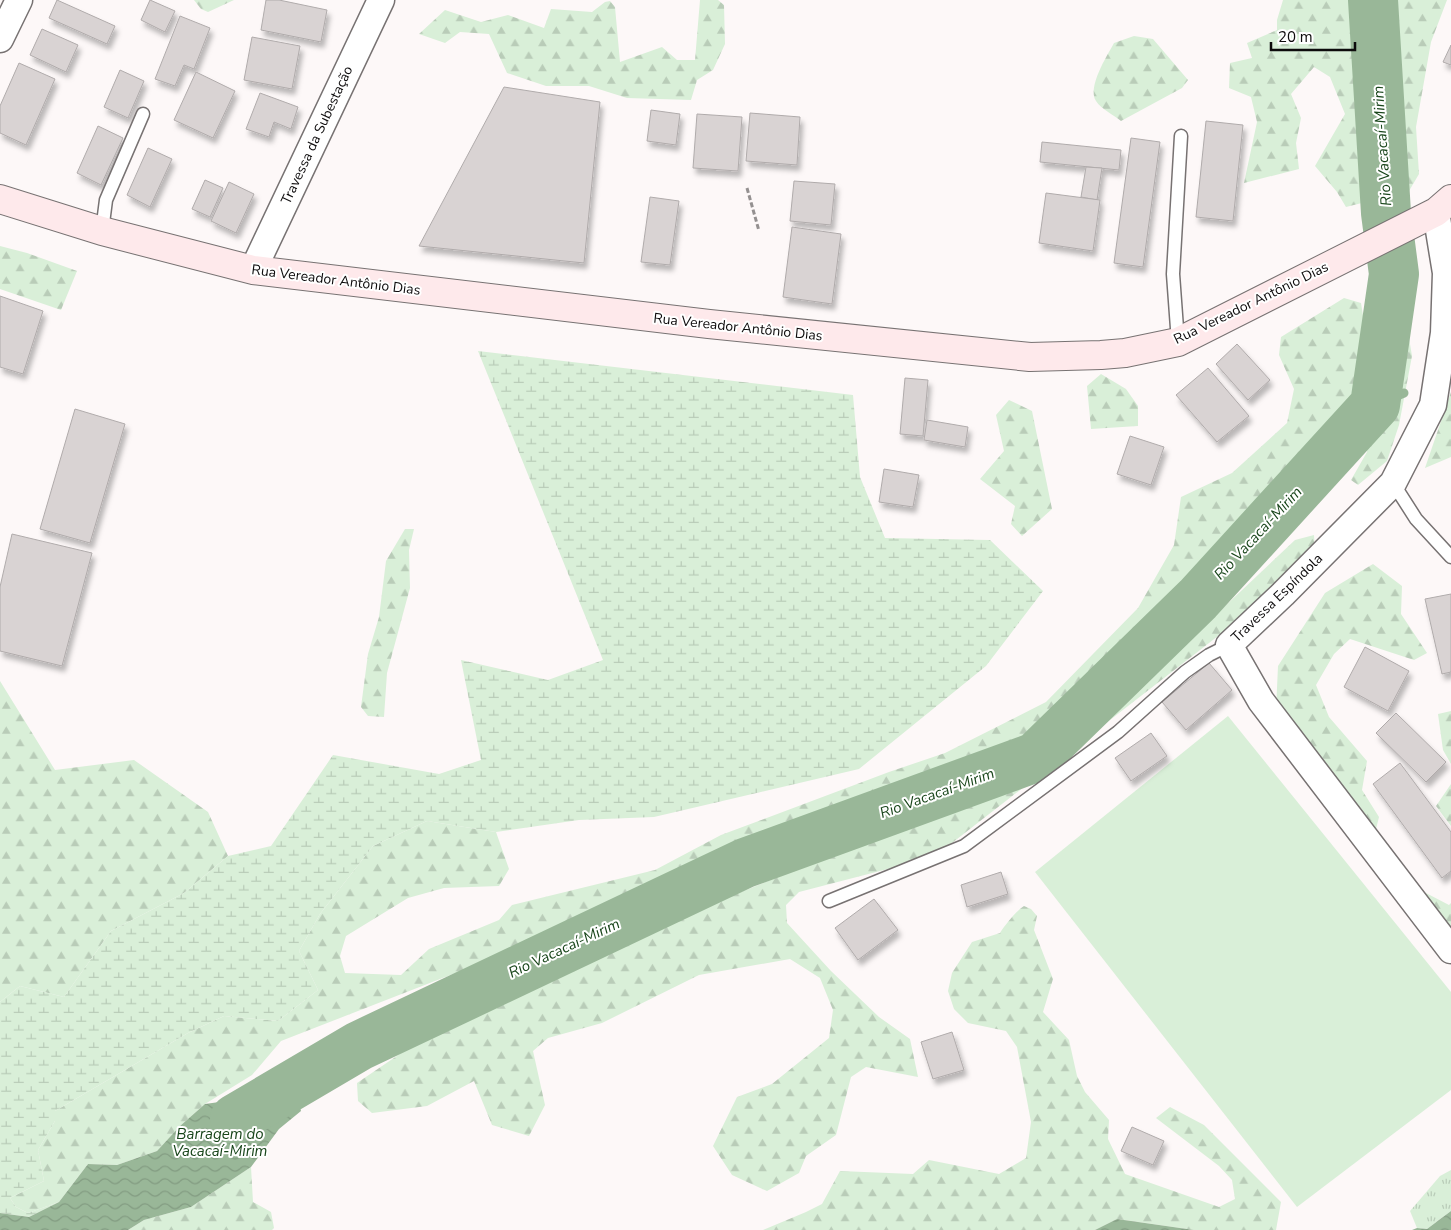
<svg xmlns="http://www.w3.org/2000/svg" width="1451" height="1230" font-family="'Nunito Sans',sans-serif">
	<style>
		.grass { fill: url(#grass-tufts) }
		.forest { fill: url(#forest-firs) }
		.wetland { fill: url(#wetland-marsh) }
		.garden { fill: #d9efd8 }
		.water { fill: url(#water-waves) }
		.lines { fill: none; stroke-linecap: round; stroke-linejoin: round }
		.stream { stroke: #99b798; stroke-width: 9 }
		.river { stroke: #99b798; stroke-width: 50 }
		.building { fill: #d9d3d3; stroke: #b0abab; filter: url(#shadow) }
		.lane-casing { stroke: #777272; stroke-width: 15 }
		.street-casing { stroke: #777272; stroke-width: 29 }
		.secondary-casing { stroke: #777272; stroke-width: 30 }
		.path { stroke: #949090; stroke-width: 3; stroke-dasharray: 5 2.5; stroke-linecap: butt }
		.lane { stroke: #fff; stroke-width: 12 }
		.street { stroke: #fff; stroke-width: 26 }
		.secondary { stroke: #fee9eb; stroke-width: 28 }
		.labels { text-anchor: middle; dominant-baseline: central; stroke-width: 4; stroke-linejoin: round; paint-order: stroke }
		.street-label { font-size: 14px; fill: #0d0b0c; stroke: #fff }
		.water-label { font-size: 15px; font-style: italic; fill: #18451a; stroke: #fff }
	</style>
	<defs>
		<pattern id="grass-tufts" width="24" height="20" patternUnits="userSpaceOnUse" patternTransform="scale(1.25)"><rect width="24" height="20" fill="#d9efd8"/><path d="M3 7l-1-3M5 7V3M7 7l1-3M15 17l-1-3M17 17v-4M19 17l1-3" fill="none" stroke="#b9ccb8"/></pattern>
		<pattern id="forest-firs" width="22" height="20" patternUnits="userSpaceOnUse" patternTransform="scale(1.25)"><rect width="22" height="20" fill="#d9efd8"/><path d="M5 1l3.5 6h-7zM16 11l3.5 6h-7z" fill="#b9ccb8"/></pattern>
		<pattern id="wetland-marsh" width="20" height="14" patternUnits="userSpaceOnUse" patternTransform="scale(1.25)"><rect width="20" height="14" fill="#d9efd8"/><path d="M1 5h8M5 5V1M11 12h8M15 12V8" fill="none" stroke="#b9ccb8"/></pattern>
		<pattern id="water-waves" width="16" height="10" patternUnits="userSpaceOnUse" patternTransform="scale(1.25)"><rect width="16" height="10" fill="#99b798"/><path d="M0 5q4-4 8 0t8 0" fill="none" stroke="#839c82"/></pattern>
		<filter id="shadow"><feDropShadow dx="3" dy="5.5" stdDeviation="2.5" flood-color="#0004"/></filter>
	</defs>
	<rect width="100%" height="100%" fill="#fdf8f8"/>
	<polygon class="grass" points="1451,1170 1451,1211 1427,1229 1417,1228 1410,1211 1440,1176"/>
	<g class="forest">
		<polygon points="194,0 234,0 208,12 201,9"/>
		<polygon points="700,0 718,0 724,5 725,44 713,70 697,80 691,100 627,98 589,86 546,86 507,73 489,34 460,32 445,43 419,34 445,10 481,22 508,15 544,28 551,9 592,12 605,2 610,1 615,7 620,62 662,47 677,60 695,60"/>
		<polygon points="1283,0 1447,0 1431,42 1416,127 1419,174 1409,191 1346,207 1337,192 1315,166 1345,114 1330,77 1314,67 1291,94 1301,118 1296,143 1299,169 1244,183 1257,122 1251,97 1229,88 1230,63 1252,58 1247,43 1277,30 1277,20"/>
		<path d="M 1134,36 L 1153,39 L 1188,80 L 1182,88 L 1121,121 C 1114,115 1101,109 1096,101 C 1087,87 1107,56 1114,43 Z"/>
		<polygon points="0,246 27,253 77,271 61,310 0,289"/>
		<polygon points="1397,287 1402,296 1412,356 1399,425 1387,461 1358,485 1351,480 1367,452 1369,406 1378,344 1388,294"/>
		<polygon points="1344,298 1361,303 1367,340 1356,416 1074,702 1026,746 896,793 702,877 281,1041 252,1075 205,1104 180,1126 157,1151 117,1165 88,1164 59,1202 28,1213 16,1207 10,1198 44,1181 38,1150 55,1121 55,1111 188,1033 224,1016 278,1021 318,990 299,951 320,914 373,846 427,821 496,832 509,869 499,886 444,888 408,898 346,936 340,956 345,973 401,975 429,949 499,920 512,905 655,870 721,835 889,772 945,753 1046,702 1138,608 1174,545 1181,497 1232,473 1287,423 1294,389 1279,355 1281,337"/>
		<polygon points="1101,374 1126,389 1138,406 1138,426 1091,429 1087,386"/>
		<polygon points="1451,392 1451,457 1425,468"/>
		<polygon points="1009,400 1032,411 1052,509 1022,536 1011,524 1015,506 980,479 1004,451 996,415"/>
		<polygon points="405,529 414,529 409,550 410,588 387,673 384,717 368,716 361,707 368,654 379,617 386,561"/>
		<polygon points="1314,535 1315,553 1277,590 934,857 799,892 786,905 787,923 831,971 879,1017 910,1039 918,1077 866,1067 851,1077 836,1135 806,1156 799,1173 767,1191 732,1175 713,1146 737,1097 772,1084 829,1038 833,1010 820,978 790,959 699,975 602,1023 548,1038 533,1051 545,1105 529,1136 492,1125 474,1081 427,1106 372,1113 358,1101 357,1083 416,1043 429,1030 502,1004 654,927 793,871 1024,774 1104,715 1187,642 1295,540"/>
		<polygon points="1373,564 1402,586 1401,614 1427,653 1414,660 1350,639 1334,654 1316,685 1329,717 1367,761 1362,790 1379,817 1376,829 1367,828 1276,710 1278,666 1325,593"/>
		<polygon points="0,681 55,770 134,760 208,812 228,856 184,893 111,931 64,997 20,986 0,1002"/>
		<polygon points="1451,711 1451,764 1443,750 1438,714"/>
		<polygon points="1451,784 1451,826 1436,806"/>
		<polygon points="1424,892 1449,905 1451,903 1451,936 1424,901"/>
		<path d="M 1024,906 L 1031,909 L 1037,916 L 1034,930 L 1053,979 L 1043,1012 L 1069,1040 L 1077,1076 L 1085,1092 L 1109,1120 L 1108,1139 L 1125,1174 L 1219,1207 L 1235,1199 L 1232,1180 L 1219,1166 L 1156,1118 L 1170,1107 L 1204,1125 L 1281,1202 L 1276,1230 L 1194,1230 L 1117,1219 L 1095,1230 L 763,1230 L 806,1212 L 822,1204 L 840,1171 L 913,1174 L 929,1160 L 999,1174 L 1026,1158 L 1031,1122 L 1017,1047 L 1006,1031 L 968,1023 L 954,1009 L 948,991 L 952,973 L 972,942 L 1000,933 C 1005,925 1017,910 1024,906 Z"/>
		<polygon points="251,1167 253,1202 271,1212 274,1228 272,1230 128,1230 144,1220 191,1207"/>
	</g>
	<polygon class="wetland" points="478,351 853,395 860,477 885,538 990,540 1043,591 986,666 859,769 654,817 579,820 496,832 427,821 373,846 320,914 299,951 318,990 278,1021 224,1016 188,1033 55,1111 55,1121 38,1150 44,1181 10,1198 16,1207 28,1213 59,1202 29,1217 0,1213 0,1002 20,986 64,997 111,931 184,893 228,856 271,846 333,755 439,774 481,760 461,660 548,680 603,660"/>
	<polygon class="garden" points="1228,716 1451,992 1451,1090 1297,1207 1035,872"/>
	<g class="water">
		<polygon points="294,1084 301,1111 279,1129 251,1167 191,1207 144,1220 128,1230 0,1230 0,1213 29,1217 59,1202 88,1164 117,1165 157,1151 180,1126 205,1104 248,1098"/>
		<polygon points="1451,1211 1451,1230 1412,1230 1417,1228 1427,1229"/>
		<polygon points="1117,1219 1194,1230 1095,1230"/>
	</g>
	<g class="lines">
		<polyline class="stream" points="1375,405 1404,393"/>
		<polyline class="river" points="235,1119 359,1046 745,863 1036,757 1198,599 1375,405 1394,274 1386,213 1373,0"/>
	</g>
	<g class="building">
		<polygon points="57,0 115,26 107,44 49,18"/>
		<polygon points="150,0 175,11 165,32 141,20"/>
		<polygon points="266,0 279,0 327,10 321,42 261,30"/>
		<polygon points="180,16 210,28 194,69 184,65 175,86 155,79"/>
		<polygon points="42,29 78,45 66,72 30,55"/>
		<polygon points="252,37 300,46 292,89 244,80"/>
		<polygon points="1451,45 1451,65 1443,62"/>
		<polygon points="19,63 55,79 26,145 0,133 0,106"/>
		<polygon points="120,70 144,81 128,118 104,107"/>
		<polygon points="196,72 235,91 213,138 174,120"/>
		<polygon points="504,87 600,102 584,263 419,246"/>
		<polygon points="260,93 298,107 291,129 274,122 269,137 246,129"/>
		<polygon points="651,110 680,114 676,145 647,141"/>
		<polygon points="750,113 800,117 797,165 746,161"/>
		<polygon points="697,114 742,117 738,171 693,168"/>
		<polygon points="1206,121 1243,125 1233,221 1196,217"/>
		<polygon points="98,126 123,138 101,185 77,173"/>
		<polygon points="1131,138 1160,142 1143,267 1114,263"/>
		<polygon points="1042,142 1121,150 1119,170 1040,162"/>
		<polygon points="148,148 172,159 150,207 127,195"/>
		<polygon points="1086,167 1102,168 1097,200 1081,197"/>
		<polygon points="205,180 223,188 210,217 192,209"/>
		<polygon points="794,181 835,184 831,225 790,221"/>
		<polygon points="229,182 254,194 236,233 211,221"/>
		<polygon points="1046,193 1100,200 1093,251 1039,243"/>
		<polygon points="650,197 679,201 670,265 641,262"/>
		<polygon points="792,227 841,234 832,304 783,297"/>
		<polygon points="0,296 43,311 23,374 0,367"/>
		<polygon points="1237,344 1270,380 1248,400 1216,364"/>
		<polygon points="1208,368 1249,416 1217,442 1176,395"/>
		<polygon points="905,378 928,380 923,436 900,434"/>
		<polygon points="75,409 125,424 90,543 40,529"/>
		<polygon points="927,420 968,427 965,447 924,440"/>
		<polygon points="1130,436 1164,447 1151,485 1117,474"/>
		<polygon points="884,469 919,475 913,507 879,502"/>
		<polygon points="12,534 92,553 62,666 0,651 0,587"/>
		<polygon points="1451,594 1451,672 1442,674 1425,599"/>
		<polygon points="1365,647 1409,671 1388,711 1344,687"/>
		<polygon points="1209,663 1232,690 1186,730 1162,702"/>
		<polygon points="1396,713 1446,762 1426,782 1376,733"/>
		<polygon points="1151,733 1167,756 1131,781 1115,758"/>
		<polygon points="1400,763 1451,832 1451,871 1442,878 1373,784"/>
		<polygon points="1001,872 1008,894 967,907 961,885"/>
		<polygon points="874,899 898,930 858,960 835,928"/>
		<polygon points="952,1032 964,1070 933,1079 921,1042"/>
		<polygon points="1132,1127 1164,1141 1153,1165 1121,1151"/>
	</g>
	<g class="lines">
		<g class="lane-casing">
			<g id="lane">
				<polyline points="102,231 106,200 143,114"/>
				<polyline points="1178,342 1173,274 1181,136"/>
				<polyline points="1393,483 1416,519 1451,557"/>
				<polyline points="829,901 964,846 1118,732 1185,672 1209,655 1229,645"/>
			</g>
		</g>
		<g class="street-casing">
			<g id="street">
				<polyline points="0,39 19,0"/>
				<polyline points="1436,212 1446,273 1444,333 1433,405 1393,483 1283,594 1229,645 1261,701 1451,950"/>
				<polyline points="253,270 381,0"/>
			</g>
		</g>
		<g class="secondary-casing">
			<polyline id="secondary" points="0,199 102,231 253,270 709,324 1030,357 1101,355 1125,353 1178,342 1436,212 1451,199"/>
		</g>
		<polyline class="path" points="747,188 759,231"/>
		<use href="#lane" class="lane"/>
		<use href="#street" class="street"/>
		<use href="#secondary" class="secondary"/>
	</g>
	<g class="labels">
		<g class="street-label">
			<text transform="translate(317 135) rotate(-65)">Travessa da Subestação</text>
			<text transform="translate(336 280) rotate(7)">Rua Vereador Antônio Dias</text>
			<text transform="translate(1251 303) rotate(-26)">Rua Vereador Antônio Dias</text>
			<text transform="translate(738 327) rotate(6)">Rua Vereador Antônio Dias</text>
			<text transform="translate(1277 598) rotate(-44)">Travessa Espíndola</text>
		</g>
		<g class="water-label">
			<text transform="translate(1382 146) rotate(-94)">Rio Vacacaí-Mirim</text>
			<text transform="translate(1258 533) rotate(-47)">Rio Vacacaí-Mirim</text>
			<text transform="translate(937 793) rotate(-20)">Rio Vacacaí-Mirim</text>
			<text transform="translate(564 948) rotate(-25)">Rio Vacacaí-Mirim</text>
			<text x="220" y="1134">Barragem do<tspan x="220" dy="17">Vacacaí-Mirim</tspan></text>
		</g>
	</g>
	<path d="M1271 42v8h84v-8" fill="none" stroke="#0d0b0c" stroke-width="2.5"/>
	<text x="1278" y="42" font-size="15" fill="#0d0b0c" stroke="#ffffff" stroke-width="4" paint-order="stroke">20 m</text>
</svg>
